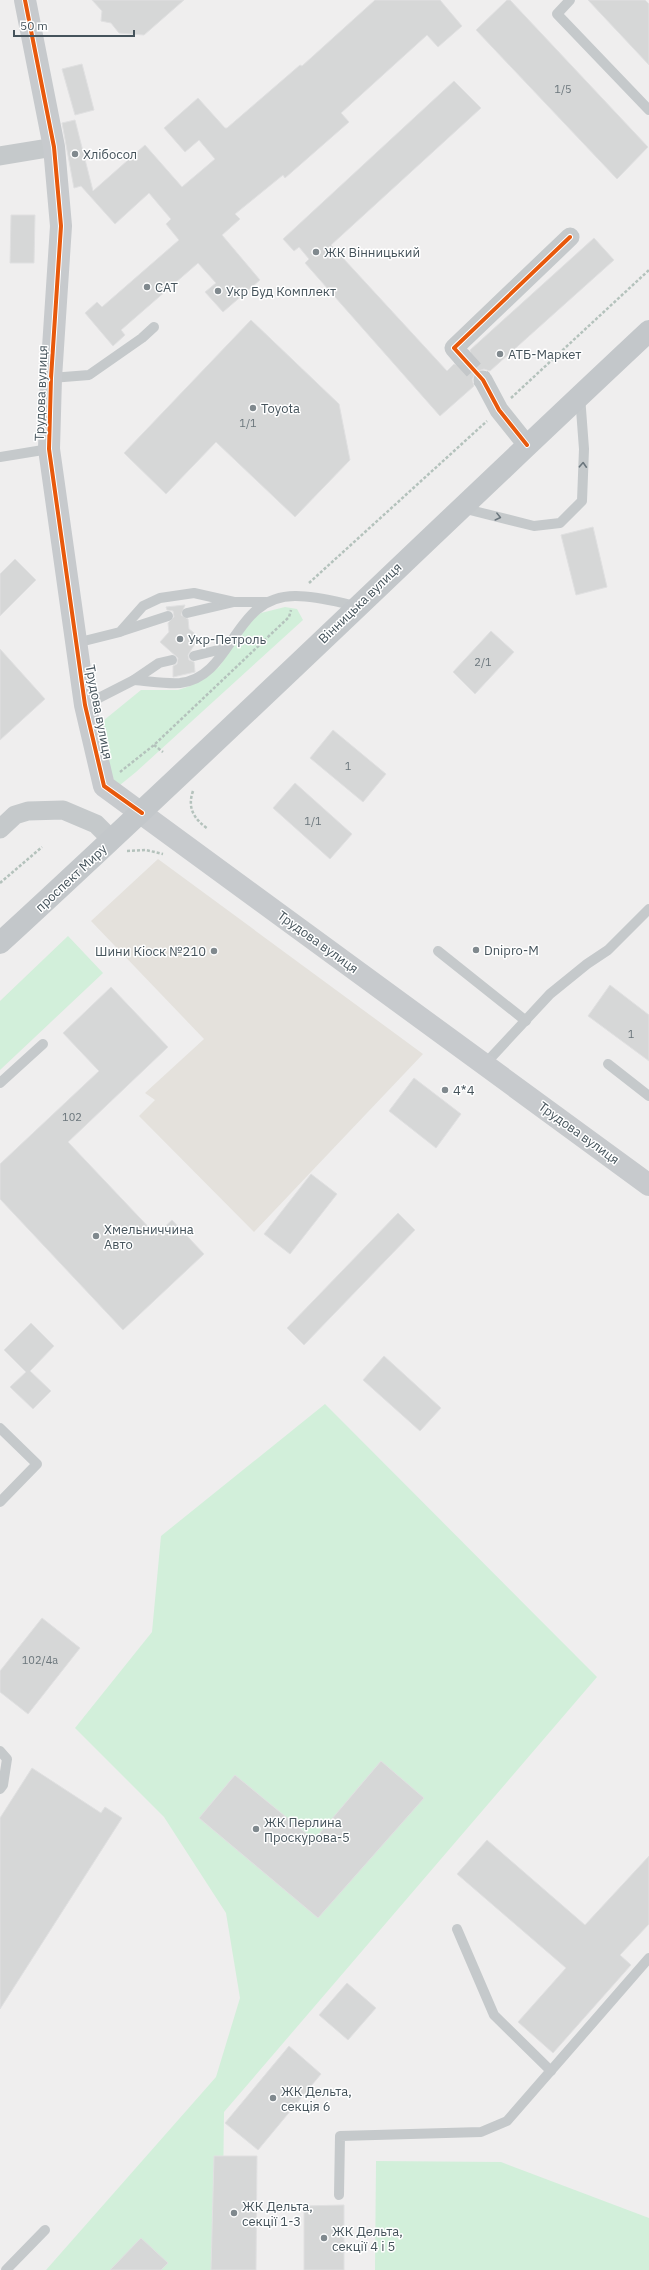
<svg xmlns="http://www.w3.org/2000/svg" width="649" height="2270" font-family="'IBM Plex Sans',sans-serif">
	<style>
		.commercial { fill: #e4e1dc }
		.green { fill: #d2efda }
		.building { fill: #d6d7d7; stroke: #e0e0e1 }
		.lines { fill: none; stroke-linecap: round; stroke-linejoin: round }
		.street-tunnel { stroke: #c4c7c9; stroke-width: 19; stroke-dasharray: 19 10; stroke-linecap: butt }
		.path { stroke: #b4c2bc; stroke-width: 2.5; stroke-dasharray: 3 2; stroke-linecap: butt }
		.lane { stroke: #c5c9cb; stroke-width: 10 }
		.street { stroke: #c5c9cb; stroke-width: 19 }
		.secondary { stroke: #c7cacd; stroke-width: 22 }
		.primary { stroke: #c3c7ca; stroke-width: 22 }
		.cycleway-casing { stroke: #fff; stroke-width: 6 }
		.cycleway { stroke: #e8590c; stroke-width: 4 }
		.oneway { stroke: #6b767d }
		.poi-dot { fill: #80898e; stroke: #fff; stroke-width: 1.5 }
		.labels { text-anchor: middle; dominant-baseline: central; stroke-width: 3; stroke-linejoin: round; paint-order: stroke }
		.number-label { font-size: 11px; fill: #6a757b }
		.poi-label { font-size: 13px; fill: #45535b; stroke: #fff; text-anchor: start }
		.street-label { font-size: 13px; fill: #45535b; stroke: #fff }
	</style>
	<rect width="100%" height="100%" fill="#efeeee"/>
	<polygon class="commercial" points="158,859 423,1054 254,1232 139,1116 155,1100 145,1093 204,1039 91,921"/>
	<g class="green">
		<polygon points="285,607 297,609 303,620 136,772 120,785 115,785 98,725 141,690 178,690 190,686 219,667 248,622 261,613"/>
		<polygon points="68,936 103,973 0,1070 0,1001"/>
		<polygon points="325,1404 597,1677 224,2112 222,2270 46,2270 216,2077 240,1998 226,1913 164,1817 75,1728 152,1632 161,1536"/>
		<polygon points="376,2161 501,2162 649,2218 649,2270 375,2270"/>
	</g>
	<g class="building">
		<polygon points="92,0 184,0 144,35 119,33 111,23 101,21 102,11"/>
		<polygon points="375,0 440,0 462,26 438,47 427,35 341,113 349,122 285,178 283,175 235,214 240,219 222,235 260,280 223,312 205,292 216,283 198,263 121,330 125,335 113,346 85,313 97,302 102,307 179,240 166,224 171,219 149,193 115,224 81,186 74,188 62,123 75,120 93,191 145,145 182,187 215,159 199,140 185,152 164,128 198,98 225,128 227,128 300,65 302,66"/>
		<polygon points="507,0 510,0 648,147 617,179 476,30"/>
		<polygon points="588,0 645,0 649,4 649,65"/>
		<polygon points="82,64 94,110 75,115 62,69"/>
		<polygon points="454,81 481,108 331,245 447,371 454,364 463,367 468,364 471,359 470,350 594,238 614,260 490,371 484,369 478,371 472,379 474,386 440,416 305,263 309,259 299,247 294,251 283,239"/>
		<polygon points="11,215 35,215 34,263 10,263"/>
		<polygon points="251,320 339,404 350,460 295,517 216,442 166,494 124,453"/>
		<polygon points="593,527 607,587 576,595 561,535"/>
		<polygon points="15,559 36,580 0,616 0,574"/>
		<polygon points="185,605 181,615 188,619 189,629 199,637 188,655 189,660 194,662 195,672 173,677 173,666 177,664 178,658 160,642 169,632 168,623 174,617 173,611 167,610 166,607"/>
		<polygon points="491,631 514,652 475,694 453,672"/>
		<polygon points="0,649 45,699 0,740"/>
		<polygon points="333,730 386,774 363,802 310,758"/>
		<polygon points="295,783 352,834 330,859 273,808"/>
		<polygon points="610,985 649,1015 649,1061 588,1016"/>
		<polygon points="111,987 168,1047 68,1142 156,1235 172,1220 204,1254 123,1330 0,1199 0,1164 99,1071 63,1033"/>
		<polygon points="414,1078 461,1114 436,1148 389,1111"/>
		<polygon points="311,1174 337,1194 290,1254 264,1234"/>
		<polygon points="398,1213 415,1230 304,1345 287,1328"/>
		<polygon points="31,1323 54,1346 30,1371 51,1391 33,1409 10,1387 26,1372 4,1350"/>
		<polygon points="384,1356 441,1408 420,1431 363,1380"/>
		<polygon points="42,1618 80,1648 28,1714 0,1692 0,1671"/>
		<polygon points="381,1761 424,1798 318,1918 199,1818 235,1775 314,1840"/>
		<polygon points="32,1768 101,1813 105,1807 122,1818 0,2009 0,1818"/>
		<polygon points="487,1840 585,1925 649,1856 649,1924 620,1955 631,1965 553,2053 518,2022 566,1968 457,1874"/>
		<polygon points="347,1983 376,2008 348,2040 319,2015"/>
		<polygon points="289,2046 321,2074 258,2150 225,2123"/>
		<polygon points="214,2156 257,2156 256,2270 211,2270"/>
		<polygon points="344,2205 344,2270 304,2270 304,2206"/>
		<polygon points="141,2238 168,2263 161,2270 110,2270"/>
	</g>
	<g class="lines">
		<polyline class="street-tunnel" points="461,356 483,380"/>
		<g class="path">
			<polyline points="511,398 649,270"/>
			<polyline points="309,583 487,421"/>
			<polyline points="154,745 163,752"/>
			<polyline points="120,772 154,745 289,617 291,610"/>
			<path d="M 193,791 C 187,808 194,819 208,829"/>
			<polyline points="127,851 146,850 163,854"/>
			<polyline points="0,883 42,847"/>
		</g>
		<g class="lane">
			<polyline points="570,0 557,14 649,110"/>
			<polyline points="51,378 89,375 142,338 154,327"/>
			<polyline points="0,457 49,449"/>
			<polyline points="462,508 534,526 560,523 582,501 584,449 580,396"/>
			<polyline points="187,613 234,602"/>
			<polyline points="122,631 168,616"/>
			<polyline points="76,643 120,632 143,606 160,598 194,593 234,602 266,602"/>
			<polyline points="194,656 226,648"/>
			<path d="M 134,680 C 149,681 165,684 180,683 C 234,677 232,595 296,596 C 317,596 337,602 356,606"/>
			<polyline points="85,705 134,680 159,663 172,660"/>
			<polyline points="438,951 526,1021"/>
			<polyline points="485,1064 550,994 587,964 608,950 649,909"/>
			<polyline points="608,1064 649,1096"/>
			<polyline points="0,1083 43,1044"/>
			<polyline points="0,1428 37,1464 0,1502"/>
			<polyline points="0,1751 7,1759 3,1785 0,1789"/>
			<polyline points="457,1929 494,2015 551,2071"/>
			<polyline points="339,2195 340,2136 481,2132 507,2121 649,1958"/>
			<polyline points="6,2270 45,2230"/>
		</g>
		<g class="street">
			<polyline points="0,156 54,147"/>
			<polyline points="461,356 454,348 570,237"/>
			<polyline points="483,380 499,410 527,445"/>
			<polyline points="0,829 15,815 28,811 63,810 96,824 112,840"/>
		</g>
		<polyline class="secondary" points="25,0 54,147 61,226 51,378 49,449 85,705 104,786 649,1185"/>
		<path class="primary" d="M 0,943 C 219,742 432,534 649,331"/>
		<g class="cycleway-casing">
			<g id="cycleway">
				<polyline points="25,0 54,147 61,226 51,378 49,449 85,705 104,786 142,813"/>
				<polyline points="527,445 499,410 483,380 454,348 570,237"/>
			</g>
		</g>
		<use href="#cycleway" class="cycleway"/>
	</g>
	<defs><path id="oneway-chevron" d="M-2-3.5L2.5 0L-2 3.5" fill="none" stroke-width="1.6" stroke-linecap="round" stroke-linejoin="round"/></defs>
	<g class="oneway">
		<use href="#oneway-chevron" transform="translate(583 465) rotate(-87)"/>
		<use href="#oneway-chevron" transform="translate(498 517) rotate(14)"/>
	</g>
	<g class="poi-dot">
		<circle cx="75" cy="154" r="4"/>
		<circle cx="316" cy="252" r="4"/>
		<circle cx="147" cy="287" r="4"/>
		<circle cx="218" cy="291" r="4"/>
		<circle cx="500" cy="354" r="4"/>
		<circle cx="253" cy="408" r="4"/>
		<circle cx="180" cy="639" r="4"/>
		<circle cx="476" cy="950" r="4"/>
		<circle cx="214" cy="951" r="4"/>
		<circle cx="445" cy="1090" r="4"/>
		<circle cx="96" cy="1236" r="4"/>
		<circle cx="256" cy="1829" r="4"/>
		<circle cx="273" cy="2098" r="4"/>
		<circle cx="234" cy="2213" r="4"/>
		<circle cx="324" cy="2238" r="4"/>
	</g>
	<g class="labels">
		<g class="number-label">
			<text x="563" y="89">1/5</text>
			<text x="248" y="423">1/1</text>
			<text x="483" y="662">2/1</text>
			<text x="348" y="766">1</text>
			<text x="313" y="821">1/1</text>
			<text x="631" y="1034">1</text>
			<text x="72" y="1117">102</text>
			<text x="40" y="1660">102/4а</text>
		</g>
		<g class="poi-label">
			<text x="83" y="154">Хлібосол</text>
			<text x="324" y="252">ЖК Вінницький</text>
			<text x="155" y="287">САТ</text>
			<text x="226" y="291">Укр Буд Комплект</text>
			<text x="508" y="354">АТБ-Маркет</text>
			<text x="261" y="408">Toyota</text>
			<text x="188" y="639">Укр-Петроль</text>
			<text x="484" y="950">Dnipro-M</text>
			<text x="206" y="951" text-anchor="end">Шини Кіоск №210</text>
			<text x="453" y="1090">4*4</text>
			<text x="104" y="1229">Хмельниччина<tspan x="104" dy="15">Авто</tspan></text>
			<text x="264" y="1822">ЖК Перлина<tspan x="264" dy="15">Проскурова-5</tspan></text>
			<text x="281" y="2091">ЖК Дельта,<tspan x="281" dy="15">секція 6</tspan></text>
			<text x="242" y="2206">ЖК Дельта,<tspan x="242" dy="15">секції 1-3</tspan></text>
			<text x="332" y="2231">ЖК Дельта,<tspan x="332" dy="15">секції 4 і 5</tspan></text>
		</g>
		<g class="street-label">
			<text transform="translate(41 393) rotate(-88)">Трудова вулиця</text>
			<text transform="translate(360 603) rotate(-44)">Вінницька вулиця</text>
			<text transform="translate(99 712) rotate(79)">Трудова вулиця</text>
			<text transform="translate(71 878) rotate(-43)">проспект Миру</text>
			<text transform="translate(318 942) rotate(36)">Трудова вулиця</text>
			<text transform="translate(579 1133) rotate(36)">Трудова вулиця</text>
		</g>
	</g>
	<path d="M14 30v6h120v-6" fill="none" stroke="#45535b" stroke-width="2"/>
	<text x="20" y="30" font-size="12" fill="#45535b" stroke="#ffffff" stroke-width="3" paint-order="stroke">50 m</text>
</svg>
